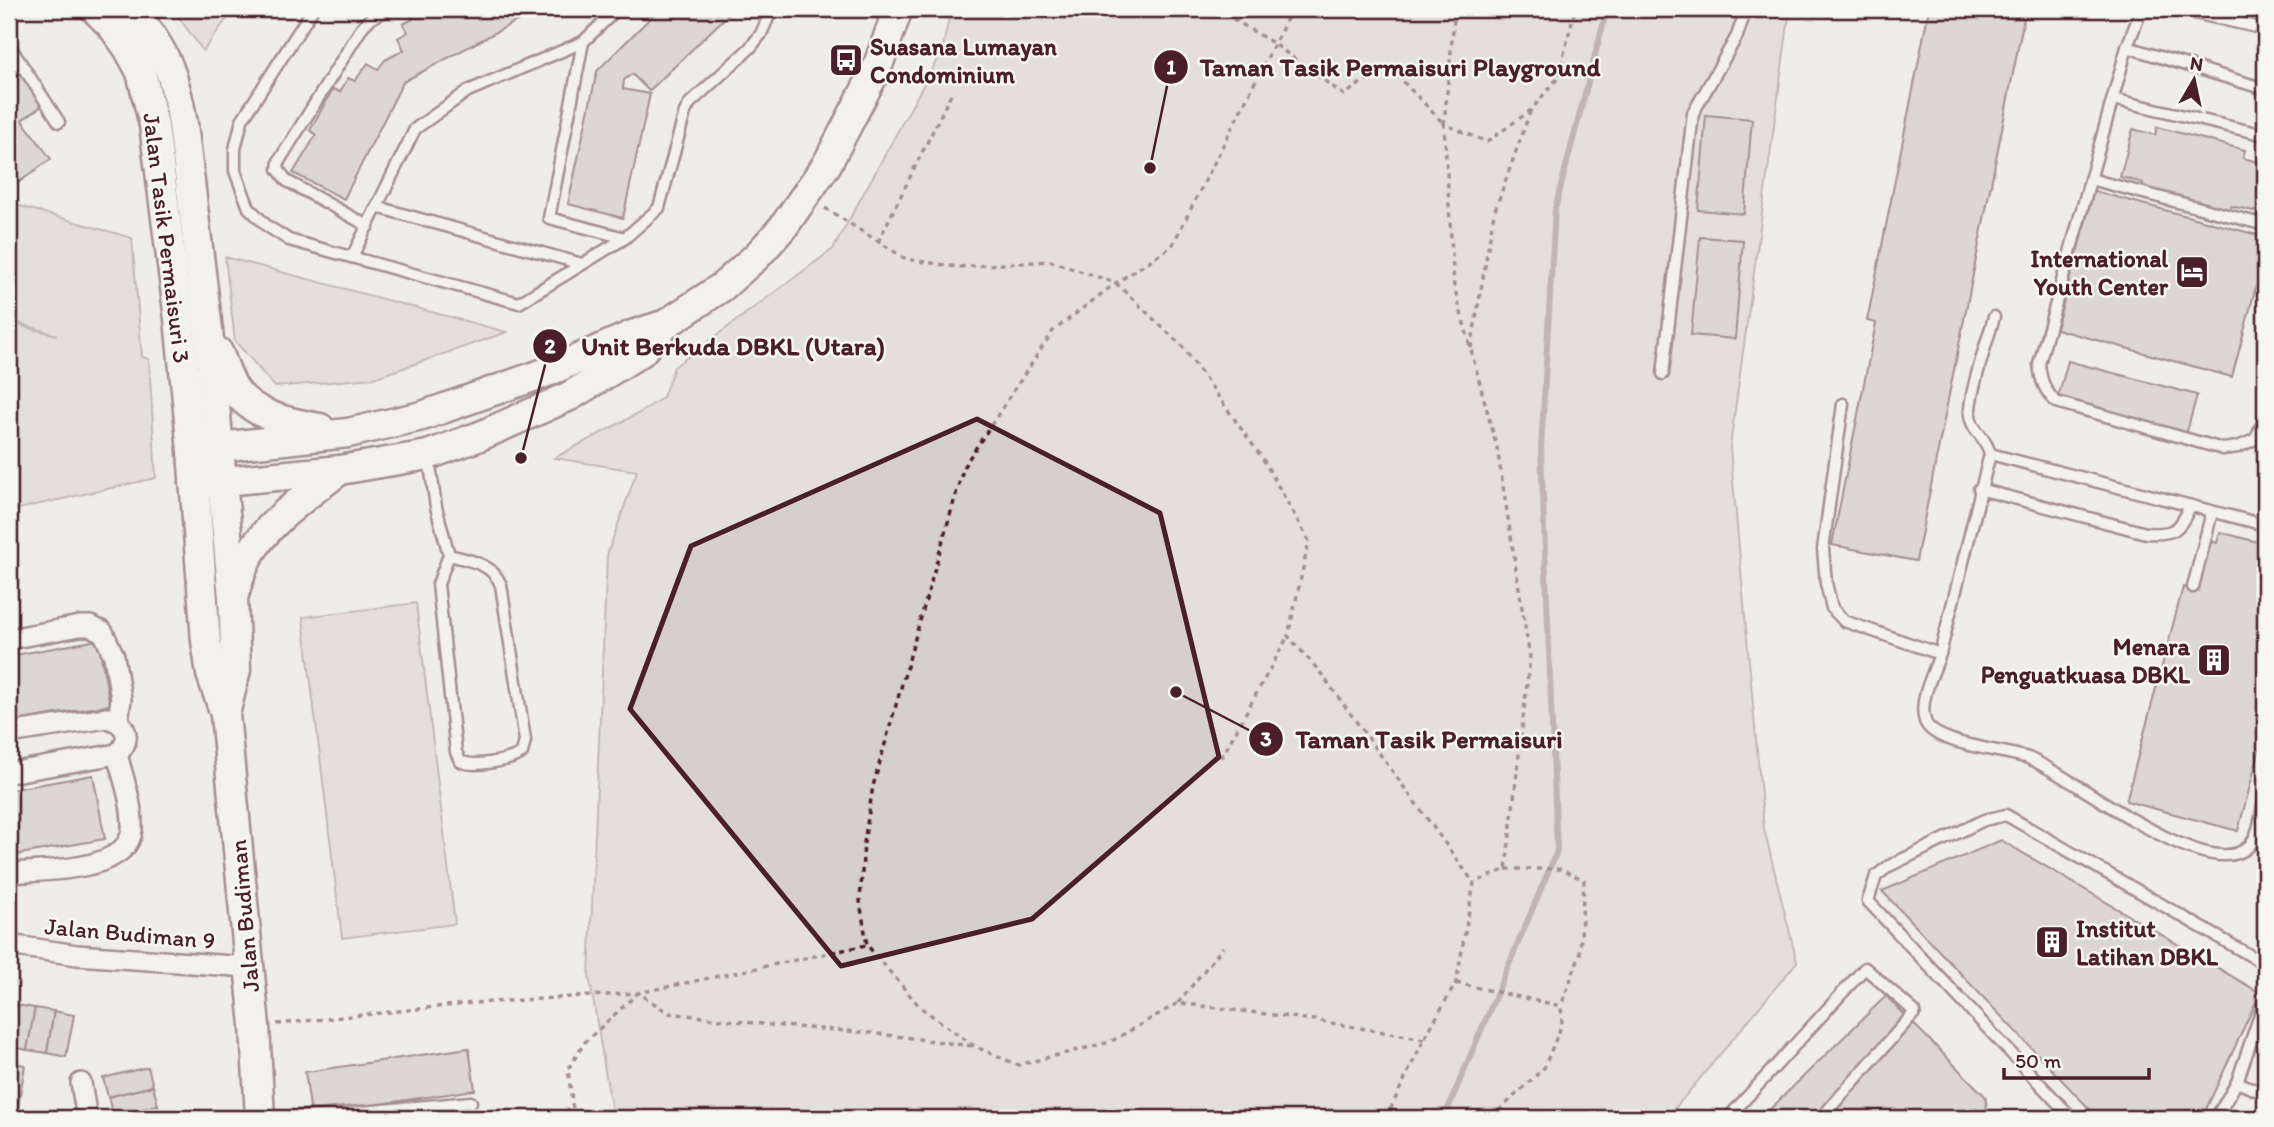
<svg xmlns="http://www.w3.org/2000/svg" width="2274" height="1127" font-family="Itim,sans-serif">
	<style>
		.green { fill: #d7cfce; stroke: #90777c; stroke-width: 2 }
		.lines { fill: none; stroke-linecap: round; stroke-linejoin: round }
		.stream { stroke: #8a6f74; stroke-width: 6 }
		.building { fill: #c6babb; stroke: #4a1f2b; stroke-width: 2 }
		.lane-casing { stroke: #4a1f2b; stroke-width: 15 }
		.street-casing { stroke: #4a1f2b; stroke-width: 24 }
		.secondary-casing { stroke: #4a1f2b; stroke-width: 33 }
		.path { stroke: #4a1f2b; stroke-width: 3.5; stroke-dasharray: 5 5; stroke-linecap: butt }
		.lane { stroke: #f6f6f2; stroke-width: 10 }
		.street { stroke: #f6f6f2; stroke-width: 19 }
		.secondary { stroke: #f6f6f2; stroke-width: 28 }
		.marked { fill: none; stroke: #4a1f2b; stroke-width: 5; stroke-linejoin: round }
		.labels { text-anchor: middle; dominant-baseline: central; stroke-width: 5; stroke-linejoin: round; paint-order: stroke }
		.poi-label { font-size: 24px; font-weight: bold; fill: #4a1f2b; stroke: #f6f6f2; text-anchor: start }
		.street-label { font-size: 24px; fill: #4a1f2b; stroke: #f6f6f2 }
		.leader { fill: none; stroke: #4a1f2b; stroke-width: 2.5 }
		.callout-dot { fill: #4a1f2b; stroke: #f6f6f2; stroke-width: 2.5 }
		.mark-label { font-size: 21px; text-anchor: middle; font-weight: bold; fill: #fff }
		.callout-label { font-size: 26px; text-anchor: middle; font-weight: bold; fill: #4a1f2b; stroke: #f6f6f2; stroke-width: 5; stroke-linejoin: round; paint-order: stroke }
	</style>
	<rect width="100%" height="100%" fill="#efedea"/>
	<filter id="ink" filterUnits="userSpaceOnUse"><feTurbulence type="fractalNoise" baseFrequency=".0143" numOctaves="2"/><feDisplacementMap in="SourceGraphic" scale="14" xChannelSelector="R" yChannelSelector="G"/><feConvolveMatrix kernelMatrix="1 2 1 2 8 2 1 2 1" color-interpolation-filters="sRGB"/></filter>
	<g filter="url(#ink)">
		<g class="green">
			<polygon points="173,9 234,9 203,51"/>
			<polygon points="951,9 1790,9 1730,447 1764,829 1797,962 1667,1118 613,1118 589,975 607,555 637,471 554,458 641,412 663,397 674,367 833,249 942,51"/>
			<polygon points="9,203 132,238 142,357 149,359 156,478 9,511 9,323 57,335 9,320"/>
			<polygon points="225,257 507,332 374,378 275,387 235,341"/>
			<polygon points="416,603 455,924 342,938 303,617"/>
		</g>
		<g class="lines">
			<polyline class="stream" points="1444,1118 1557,851 1541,449 1555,209 1607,9"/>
		</g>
		<g class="building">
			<polygon points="420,9 529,9 532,13 403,82 344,199 293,173 316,135 310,130 333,89 340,92 348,78 355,81 368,63 378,69 385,60 404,50 398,38 408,32 403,24 413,19 410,14"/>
			<polygon points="659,9 734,9 649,91 632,74 624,80 623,89 650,94 623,218 568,204 597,71"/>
			<polygon points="1929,9 1975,9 2024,18 1916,561 1832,545 1876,323 1867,321"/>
			<polygon points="9,60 43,105 22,120 51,159 15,185 9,176"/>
			<polygon points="1706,115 1752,119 1744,214 1698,210"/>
			<polygon points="2157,127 2245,150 2243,158 2265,164 2265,208 2259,206 2258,212 2231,206 2229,213 2141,191 2143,183 2120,177 2133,129 2155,135"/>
			<polygon points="2094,191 2265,237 2265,252 2232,377 2056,329"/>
			<polygon points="1700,237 1743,240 1735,339 1691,335"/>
			<polygon points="2068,361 2197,395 2186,435 2057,401"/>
			<polygon points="2220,532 2265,544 2265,730 2238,831 2126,801 2183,587 2197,590 2210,541 2217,543"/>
			<polygon points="98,640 110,705 9,722 9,656"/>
			<polygon points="93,775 105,839 9,856 9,790"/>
			<polygon points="2001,840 2260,993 2202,1118 2098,1118 1882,891"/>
			<polygon points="1886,996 1986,1097 1987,1118 1761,1118"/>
			<polygon points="9,1003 16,1005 9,1043"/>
			<polygon points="16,1005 35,1008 27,1050 9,1046"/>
			<polygon points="35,1008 54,1011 47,1053 27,1050"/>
			<polygon points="54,1011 74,1015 66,1057 47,1053"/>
			<polygon points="469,1048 475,1090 311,1114 305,1072"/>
			<polygon points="9,1062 25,1065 18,1107 9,1105"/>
			<polygon points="148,1067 153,1086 108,1097 103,1078"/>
			<polygon points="153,1086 158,1105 113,1116 108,1097"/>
			<polygon points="158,1105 161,1118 114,1118 113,1116"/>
		</g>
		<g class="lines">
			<g class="lane-casing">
				<g id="lane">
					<polyline points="313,9 242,120 235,149 235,171 249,208 267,226 289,240 519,303 625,238 659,208 685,112 690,103 750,48 761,34 772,9"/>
					<polyline points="617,9 583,42 549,218 625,238"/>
					<polyline points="872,9 891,17"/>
					<path d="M 2149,9 L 2140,13 L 2127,47 L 2039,364 C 2041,381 2044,390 2056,402 L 2223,449 L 2238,447 L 2256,439 L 2265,417"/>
					<polyline points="2177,9 2265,29"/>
					<polyline points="9,45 59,122"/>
					<polyline points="2127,47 2265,89"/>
					<polyline points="2113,99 2265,135"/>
					<polyline points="2090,179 2265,225"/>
					<polyline points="377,207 582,264"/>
					<polyline points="368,226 287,181 278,169 279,161 363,26 370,19 388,9"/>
					<polyline points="352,257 415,129 468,91 583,42"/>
					<polyline points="1663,374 1693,113 1737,36 1746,9"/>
					<path d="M 1843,404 L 1823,549 L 1826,583 L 1832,608 L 1844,621 L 1940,654 C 1934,672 1918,701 1925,721 C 1933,745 2005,750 2028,758 C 2071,774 2207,886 2248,847 C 2260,836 2261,812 2265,797"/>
					<path d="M 1990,454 C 1986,436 1971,430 1970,415 C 1968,396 1988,339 1994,317"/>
					<path d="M 429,458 L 436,507 L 449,555 L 438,584 L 456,752 L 460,761 C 473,768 509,761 522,753 L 525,740 L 501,585 C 492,563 471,561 449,555"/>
					<path d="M 1979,489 L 2146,533 C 2173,535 2180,531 2190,506"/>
					<polyline points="2193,587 2212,512"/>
					<polyline points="1940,654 1990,454 2265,525"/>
					<polyline points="2237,1082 2265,1094"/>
					<polyline points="261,1118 279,1118"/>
					<polyline points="296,1118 471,1102"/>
					<polyline points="1728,1118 1865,968 1915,1012 1821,1118"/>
					<polyline points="2072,1118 1868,901 1876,876 1889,866 1984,820 2006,815 2265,964"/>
					<polyline points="2216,1118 2237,1082 2265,1000"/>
				</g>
			</g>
			<g class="street-casing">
				<g id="street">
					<polyline points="9,639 80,626 90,626 103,632 114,656 121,699 118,721"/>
					<path d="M 9,733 L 107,718 C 127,723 133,739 117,754 L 9,773"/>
					<path d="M 9,873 C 42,870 129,873 132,829 C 133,804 123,778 117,754"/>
					<polyline points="9,945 77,955 248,967"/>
					<polyline points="81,1083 87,1118"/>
				</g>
			</g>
			<g class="secondary-casing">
				<g id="secondary">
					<polyline points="95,9 112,26 128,48 141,72 154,125 179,319 192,451 206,641 211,674 225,714 255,1026 260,1118"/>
					<path d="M 131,9 C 165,50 174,71 183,124 L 208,330 L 233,598 L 236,670 L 225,714"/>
					<path d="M 218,352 C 223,363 227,376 233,387 C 251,416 290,423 320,428"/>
					<polyline points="202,449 348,433 422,416 550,371 632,335 660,326"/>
					<polyline points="194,484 340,470 428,455 480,436 570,396 641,352 666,324 722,287 757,256 784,226 827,164 877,68 898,9"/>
					<path d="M 235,592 C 238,582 241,571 246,561 C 264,524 308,495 340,470"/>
				</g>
			</g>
			<g class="path">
				<polyline points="1216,9 1273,43 1344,95 1387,65 1444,124"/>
				<polyline points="1292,9 1172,246 1116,283 1053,331 964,466 873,786 864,843 860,901 867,945 920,1007 974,1046 1018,1065 1110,1042 1178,1003 1314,1020 1424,1039"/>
				<polyline points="1444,124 1455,9"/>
				<polyline points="825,208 906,259 958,267 1050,261 1116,283 1182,346 1263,459 1309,541 1288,636 1320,672 1474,883"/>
				<polyline points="878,242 952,92"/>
				<polyline points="1471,348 1494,213 1530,112"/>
				<polyline points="1221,758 1288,636"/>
				<polyline points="1506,869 1560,869 1584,880 1580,954 1561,1006"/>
				<polyline points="1456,983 1561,1006 1562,1024 1544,1068 1491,1118"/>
				<polyline points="1178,1003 1223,947"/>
				<polyline points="277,1024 474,1003 638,993 867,945"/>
				<polyline points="574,1118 568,1069 585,1042 638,993 669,1013 770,1025 872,1033 972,1046"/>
				<polyline points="1386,1118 1424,1039 1456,983 1474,883 1506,869 1530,658 1497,448 1454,286 1444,124 1487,142 1531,110 1558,78 1575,9"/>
			</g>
			<use href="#lane" class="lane"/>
			<use href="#street" class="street"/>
			<use href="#secondary" class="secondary"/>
		</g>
	</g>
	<path d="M0 0H2274V1127H0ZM 977,419 L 1160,513 L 1219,757 L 1032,919 L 841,966 L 630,709 L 691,546 Z" fill="#efedea" fill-opacity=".55" fill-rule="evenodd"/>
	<path class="marked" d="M 977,419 L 1160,513 L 1219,757 L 1032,919 L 841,966 L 630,709 L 691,546 Z"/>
	<defs>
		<g id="bus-square" transform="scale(1.75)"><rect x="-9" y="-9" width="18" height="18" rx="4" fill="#4a1f2b" stroke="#f6f6f2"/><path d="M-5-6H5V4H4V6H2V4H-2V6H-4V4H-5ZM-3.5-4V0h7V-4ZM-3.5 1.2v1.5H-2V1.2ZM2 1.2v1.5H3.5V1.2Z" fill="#fff"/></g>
		<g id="hotel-square" transform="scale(1.75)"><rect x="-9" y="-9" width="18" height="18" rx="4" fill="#4a1f2b" stroke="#f6f6f2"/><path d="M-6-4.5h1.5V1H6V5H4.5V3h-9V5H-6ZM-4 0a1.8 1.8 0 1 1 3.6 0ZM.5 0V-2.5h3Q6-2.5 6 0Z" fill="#fff"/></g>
		<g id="building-square" transform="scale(1.75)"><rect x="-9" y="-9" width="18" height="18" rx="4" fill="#4a1f2b" stroke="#f6f6f2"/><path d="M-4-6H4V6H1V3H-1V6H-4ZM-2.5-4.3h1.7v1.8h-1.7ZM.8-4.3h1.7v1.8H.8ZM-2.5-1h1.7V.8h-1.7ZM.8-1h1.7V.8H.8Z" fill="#fff"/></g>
	</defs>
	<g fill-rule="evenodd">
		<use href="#bus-square" x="846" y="60"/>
		<use href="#hotel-square" x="2192" y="272"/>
		<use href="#building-square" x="2214" y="660"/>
		<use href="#building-square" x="2052" y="942"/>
	</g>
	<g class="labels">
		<g class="poi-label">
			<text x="870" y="46">Suasana Lumayan<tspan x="870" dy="28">Condominium</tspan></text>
			<text x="2168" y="258" text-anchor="end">International<tspan x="2168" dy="28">Youth Center</tspan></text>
			<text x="2190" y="646" text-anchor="end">Menara<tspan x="2190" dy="28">Penguatkuasa DBKL</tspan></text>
			<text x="2076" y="928">Institut<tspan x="2076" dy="28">Latihan DBKL</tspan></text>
		</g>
		<g class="street-label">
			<text transform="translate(167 238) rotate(83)">Jalan Tasik Permaisuri 3</text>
			<text transform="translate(244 916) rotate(-95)">Jalan Budiman</text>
			<text transform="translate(130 933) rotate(5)">Jalan Budiman 9</text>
		</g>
	</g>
	<path class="leader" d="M1150 168L1171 67M521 458L550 346M1176 692L1266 739"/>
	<g class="callout-dot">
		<circle cx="1150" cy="168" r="7"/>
		<circle cx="521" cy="458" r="7"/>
		<circle cx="1176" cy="692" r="7"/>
		<circle cx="1171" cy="67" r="18"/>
		<circle cx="550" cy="346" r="18"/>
		<circle cx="1266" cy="739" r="18"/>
	</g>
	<g class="mark-label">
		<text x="1171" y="74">1</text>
		<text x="550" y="353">2</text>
		<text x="1266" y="746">3</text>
	</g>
	<g class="callout-label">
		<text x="1400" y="76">Taman Tasik Permaisuri Playground</text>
		<text x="733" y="355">Unit Berkuda DBKL (Utara)</text>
		<text x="1429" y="748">Taman Tasik Permaisuri</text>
	</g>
	<rect width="2274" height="1127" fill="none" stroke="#f6f6f2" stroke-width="35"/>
	<rect x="18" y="18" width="2239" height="1092" fill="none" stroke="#4a1f2b" stroke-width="2.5" filter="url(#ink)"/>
	<g transform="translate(2194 80) rotate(9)" stroke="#f6f6f2" stroke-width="5" paint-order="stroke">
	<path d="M0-5L12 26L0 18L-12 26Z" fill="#4a1f2b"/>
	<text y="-10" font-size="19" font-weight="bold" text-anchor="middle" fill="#4a1f2b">N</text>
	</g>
	<path d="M2004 1068v10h145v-10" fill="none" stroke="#4a1f2b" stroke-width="3.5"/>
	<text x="2015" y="1068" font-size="21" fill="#4a1f2b" stroke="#f6f6f2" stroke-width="5" paint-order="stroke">50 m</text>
</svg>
